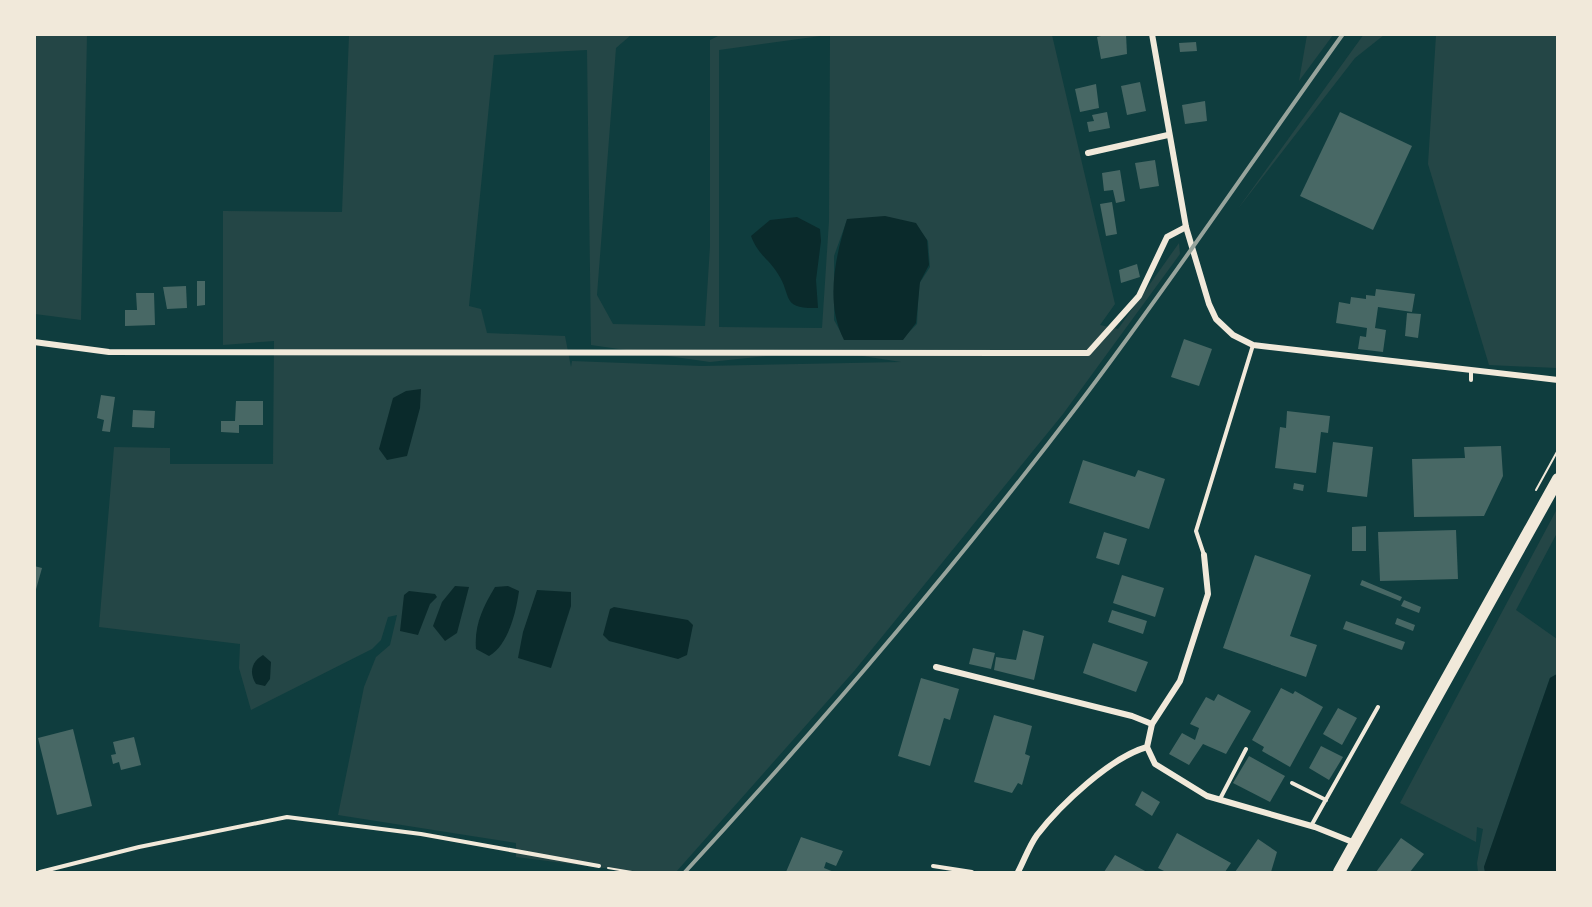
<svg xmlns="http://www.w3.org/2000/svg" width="1592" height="907" font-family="'IBM Plex Serif',serif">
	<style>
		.green { fill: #244646; fill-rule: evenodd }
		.water { fill: #0a2a2b }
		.building { fill: #486865 }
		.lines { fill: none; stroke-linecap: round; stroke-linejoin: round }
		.path { stroke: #f1e9da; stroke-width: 2 }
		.service { stroke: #f1e9da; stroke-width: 4 }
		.minor { stroke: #f1e9da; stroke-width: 6 }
		.secondary { stroke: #f1e9da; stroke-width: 12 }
		.rail { stroke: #97a49c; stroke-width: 4 }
	</style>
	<rect width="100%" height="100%" fill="#0f3d3e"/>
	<g class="green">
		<polygon points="35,34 87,35 81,320 35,314"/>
		<polygon points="1364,34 1384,35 1355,58 1237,210"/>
		<path d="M 349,35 L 631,35 L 616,48 L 597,295 L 613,324 L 705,326 L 710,246 L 710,40 L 720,35 L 828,35 L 719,50 L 719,327 L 822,328 L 829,221 L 830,35 L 1052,35 L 1115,304 L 1100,325 L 1118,329 L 1179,243 L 1180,254 L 1063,414 L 855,670 L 676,872 L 618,872 L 611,869 L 516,857 L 516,843 L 338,815 L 364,687 L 376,657 L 390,645 L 397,615 L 388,617 L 381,640 L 372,649 L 251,710 L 239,668 L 240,644 L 99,627 L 114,447 L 170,448 L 170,464 L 273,464 L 274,341 L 223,345 L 223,211 L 342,212 ZM 587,50 L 591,345 L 710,362 L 824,350 L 901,362 L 702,366 L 572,361 L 571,367 L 565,336 L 487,333 L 481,309 L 469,306 L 494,55 ZM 847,220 L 914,223 L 928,241 L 930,267 L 919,284 L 917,324 L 902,339 L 845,340 L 834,320 L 834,256 Z"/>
		<polygon points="1307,35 1333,35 1299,81"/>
		<polygon points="1436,35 1557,35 1557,368 1489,365 1428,164"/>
		<polygon points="1557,509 1557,533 1516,610 1557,639 1557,674 1550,678 1484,867 1485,872 1478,872 1477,863 1483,829 1477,827 1476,842 1400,803"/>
	</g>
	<g class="water">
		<path d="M 885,216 L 916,223 L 927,240 L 929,265 L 920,282 L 916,323 L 903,340 L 844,340 C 825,303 835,258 847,219 Z"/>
		<path d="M 797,217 L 820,229 L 821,241 L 816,280 L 818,308 C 780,309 793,297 778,274 C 769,259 758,255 751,236 L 770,220 Z"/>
		<polygon points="421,389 420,408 407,456 387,460 379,449 393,398 406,391"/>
		<polygon points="455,586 469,587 457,633 445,641 433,626 442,602"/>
		<path d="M 508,586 L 519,591 C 516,613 508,645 489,656 L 476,649 C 474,625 483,607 495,587 Z"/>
		<polygon points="537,590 571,592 571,606 551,668 518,658 523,632"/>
		<polygon points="409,591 435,594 437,597 430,604 418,635 400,631 404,595"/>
		<polygon points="614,607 688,620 693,625 687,655 678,659 609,641 603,635 610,609"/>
		<path d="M 263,655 L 271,662 L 270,679 L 265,686 L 256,684 C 249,673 251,662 263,655 Z"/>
		<polygon points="1557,674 1557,872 1485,872 1484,867 1550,678"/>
	</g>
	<g class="building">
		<polygon points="1109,34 1126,34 1127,54 1101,59 1097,37"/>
		<polygon points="1196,42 1197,51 1180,52 1179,43"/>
		<polygon points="1140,82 1146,111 1127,115 1121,86"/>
		<polygon points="1096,84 1099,108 1080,112 1075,89"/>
		<polygon points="1205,101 1207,121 1185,124 1182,105"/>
		<polygon points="1107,112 1110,128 1089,132 1087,122 1094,121 1092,115"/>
		<polygon points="1340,112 1412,146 1373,230 1300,196"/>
		<polygon points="1155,160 1159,186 1140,189 1135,163"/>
		<polygon points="1120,170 1125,201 1116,203 1113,190 1104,191 1102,173"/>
		<polygon points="1112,202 1117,234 1106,236 1100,204"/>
		<polygon points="1137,264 1140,277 1121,283 1119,270"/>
		<polygon points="197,281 205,281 205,305 197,306"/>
		<polygon points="186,286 187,308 167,309 163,287"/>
		<polygon points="1376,289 1415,294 1412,312 1378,307 1375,328 1386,330 1383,352 1358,349 1360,336 1366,337 1367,328 1336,323 1339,302 1350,304 1351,297 1366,299 1366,295 1375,296"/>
		<polygon points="136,293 154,293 155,325 125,326 125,310 137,310"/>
		<polygon points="1407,313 1421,314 1418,338 1405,336"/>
		<polygon points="1184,339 1212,349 1199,386 1171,377"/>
		<polygon points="101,395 115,397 110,432 102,431 104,420 97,418"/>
		<polygon points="236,401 263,401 263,425 239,425 239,433 221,432 221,421 235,421"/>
		<polygon points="133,410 155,411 154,428 132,427"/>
		<polygon points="1287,411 1330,416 1328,433 1321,432 1316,473 1275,468 1280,427 1286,428"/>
		<polygon points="1333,442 1373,447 1367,497 1327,492"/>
		<polygon points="1501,446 1503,476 1484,516 1414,517 1412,459 1465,458 1464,447"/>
		<polygon points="1083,460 1135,477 1138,470 1165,479 1149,529 1069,503"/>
		<polygon points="1294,483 1304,485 1303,491 1293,489"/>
		<polygon points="1366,526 1366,551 1352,551 1352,527"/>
		<polygon points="1456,530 1458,579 1380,581 1378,532"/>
		<polygon points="1104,532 1127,539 1119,565 1096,558"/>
		<polygon points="1255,555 1311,575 1290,636 1317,645 1306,677 1223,648"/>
		<polygon points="34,566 42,568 35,593 34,593"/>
		<polygon points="1122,575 1164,588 1155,617 1113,603"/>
		<polygon points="1362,580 1402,597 1400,601 1360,585"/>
		<polygon points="1404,600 1421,607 1419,613 1401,606"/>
		<polygon points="1112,610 1147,621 1143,634 1108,622"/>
		<polygon points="1397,618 1415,625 1413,631 1395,624"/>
		<polygon points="1346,621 1405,642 1402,650 1343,629"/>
		<polygon points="1023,630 1044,636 1034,680 994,670 996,657 1016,660"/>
		<polygon points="1093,643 1148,662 1136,692 1083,673"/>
		<polygon points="973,648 995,653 991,669 969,664"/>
		<polygon points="921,678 959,689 950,720 944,718 930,766 898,756"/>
		<polygon points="1281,688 1293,694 1295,691 1323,707 1290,767 1262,751 1264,747 1252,740"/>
		<polygon points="1218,694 1251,711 1226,754 1203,744 1189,765 1169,754 1182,733 1195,740 1199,728 1190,724 1206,697 1214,701"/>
		<polygon points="1338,708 1357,718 1342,745 1323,734"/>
		<polygon points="994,715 1032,726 1025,754 1030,756 1022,785 1018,783 1012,793 974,782"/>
		<polygon points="73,729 92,806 57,815 38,738"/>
		<polygon points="134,737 141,765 121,770 119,762 113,764 111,755 116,754 113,742"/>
		<polygon points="1321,746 1343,757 1329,780 1309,768"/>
		<polygon points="1249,756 1285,776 1270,802 1233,783"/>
		<polygon points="1142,791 1160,802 1152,816 1135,805"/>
		<polygon points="1177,833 1231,863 1225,872 1166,872 1158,868"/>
		<polygon points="801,837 843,851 836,866 826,862 824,868 834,872 786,872"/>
		<polygon points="1401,838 1424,854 1410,872 1376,872"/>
		<polygon points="1258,839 1277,852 1271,872 1235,872"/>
		<polygon points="1115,855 1147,872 1104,872"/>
	</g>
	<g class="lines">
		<g class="path">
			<polyline points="1536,490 1558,450"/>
			<polyline points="608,868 632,872"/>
		</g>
		<g class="service">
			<polyline points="1471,380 1471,370"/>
			<polyline points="1204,555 1196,531 1253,345"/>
			<polyline points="1292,783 1326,800"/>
			<polyline points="1220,799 1246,749"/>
			<polyline points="1311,826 1378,707"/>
			<polyline points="933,866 972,872"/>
			<polyline points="40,872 139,847 287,817 421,834 599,866"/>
		</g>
		<g class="minor">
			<polyline points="1152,34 1186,227 1209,304 1216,319 1233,335 1253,345 1558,380"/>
			<polyline points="1088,153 1168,135"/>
			<polyline points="34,342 109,352 1088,353 1139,296 1167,237 1186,227"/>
			<polyline points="936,667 1132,716 1152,724"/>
			<polyline points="1147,747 1155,764 1207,796 1315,827 1355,843"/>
			<path d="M 1018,872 C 1024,861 1029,846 1037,835 C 1060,805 1111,757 1147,747 L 1152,724 L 1180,681 L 1208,594 L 1204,555"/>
		</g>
		<polyline class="secondary" points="1339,872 1558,479"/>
		<path class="rail" d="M 685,872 C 823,722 955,567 1078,405 C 1170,284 1254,158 1343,34"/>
	</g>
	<rect width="1592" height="907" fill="none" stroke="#f1e9da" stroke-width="72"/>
</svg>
